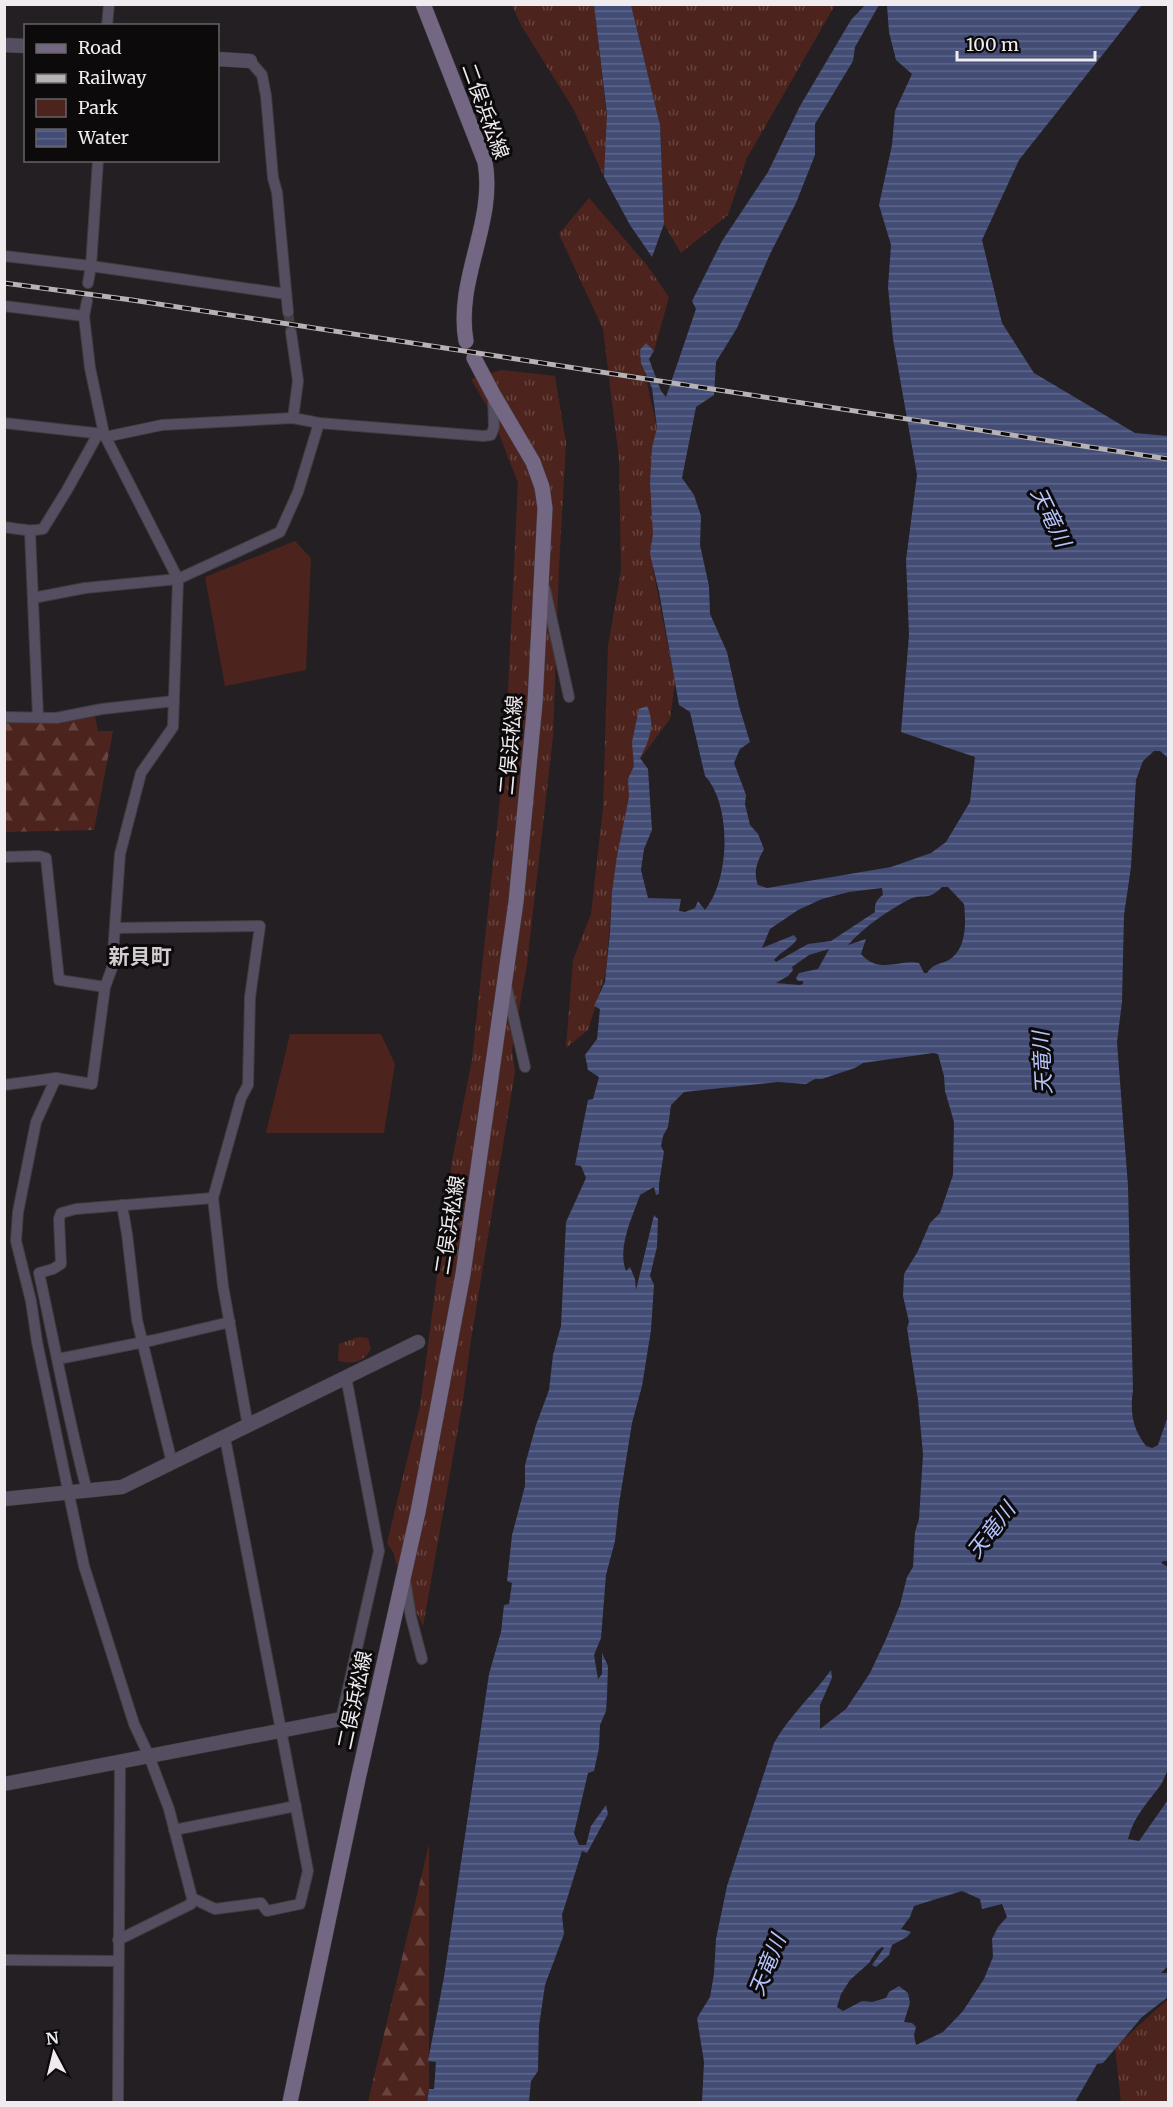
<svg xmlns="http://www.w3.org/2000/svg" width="1173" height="2107" font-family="Merriweather,'Noto Sans JP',serif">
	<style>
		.grass { fill: url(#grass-tufts) }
		.forest { fill: url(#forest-firs) }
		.park { fill: #4d241d }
		.water { fill: url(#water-rules); fill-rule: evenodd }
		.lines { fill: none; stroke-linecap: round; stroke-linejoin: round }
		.minor-tunnel { stroke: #423e41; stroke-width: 10; stroke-dasharray: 10 5; stroke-linecap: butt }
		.minor-casing { stroke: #403c3f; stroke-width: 12 }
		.tertiary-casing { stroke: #403c3f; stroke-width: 15 }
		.secondary-casing { stroke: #403c3f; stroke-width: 16 }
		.minor { stroke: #554e60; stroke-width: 10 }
		.tertiary { stroke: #554e60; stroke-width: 14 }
		.secondary { stroke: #736784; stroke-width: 15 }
		.rail-casing { stroke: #b7b2b6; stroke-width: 5 }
		.rail { stroke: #0c0a0b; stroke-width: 3; stroke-dasharray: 9; stroke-linecap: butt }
		.labels { text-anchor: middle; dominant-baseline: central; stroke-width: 6; stroke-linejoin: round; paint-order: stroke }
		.street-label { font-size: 20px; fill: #efebee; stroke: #0c0a0b }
		.water-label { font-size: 21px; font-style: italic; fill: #b6c4fb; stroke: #0c0a0b }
		.neighbourhood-label { font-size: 21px; font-weight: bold; fill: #d3ccd1; stroke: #0c0a0b }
	</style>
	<defs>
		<pattern id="grass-tufts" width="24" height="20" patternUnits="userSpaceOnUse" patternTransform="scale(1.5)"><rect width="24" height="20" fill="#4d241d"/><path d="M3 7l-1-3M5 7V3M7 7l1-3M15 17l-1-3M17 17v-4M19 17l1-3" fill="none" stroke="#67443e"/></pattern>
		<pattern id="forest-firs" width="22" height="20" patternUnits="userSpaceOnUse" patternTransform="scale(1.5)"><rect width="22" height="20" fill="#4d241d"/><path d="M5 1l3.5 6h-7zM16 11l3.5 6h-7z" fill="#67443e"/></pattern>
		<pattern id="water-rules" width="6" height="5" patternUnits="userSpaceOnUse" patternTransform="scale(1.5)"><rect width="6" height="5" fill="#434c75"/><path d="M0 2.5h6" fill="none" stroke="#5e6689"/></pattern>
	</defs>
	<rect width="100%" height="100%" fill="#241f23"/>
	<g class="grass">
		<polygon points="512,5 594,5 610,144 604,177 574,110 521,25"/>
		<polygon points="631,5 835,5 747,158 728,215 681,253 664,224 660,125"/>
		<polygon points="589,198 646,264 669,297 654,351 640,351 657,428 653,569 675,682 670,719 634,767 611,906 606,972 588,1030 566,1048 573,960 591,914 603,808 608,646 621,571 619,459 603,329 559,234"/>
		<polygon points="501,370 555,376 566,443 559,568 553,737 527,964 512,1050 515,1072 470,1346 463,1400 423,1626 401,1580 393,1552 387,1543 420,1406 452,1161 472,1060 505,752 518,483 491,413 471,379"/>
		<path d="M 359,1337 L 368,1338 L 371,1349 C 363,1363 353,1364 338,1361 L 339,1344 Z"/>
		<polygon points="1168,1999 1168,2102 1121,2102 1115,2047"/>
	</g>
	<g class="forest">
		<polygon points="95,717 98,731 113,731 94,830 5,832 4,723 71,721"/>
		<polygon points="429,1844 429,2089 426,2102 368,2102"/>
	</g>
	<g class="park">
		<polygon points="295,541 311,558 306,670 225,686 205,577"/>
		<polygon points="290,1034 381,1034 395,1064 384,1133 266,1133"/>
	</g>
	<g class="water">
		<polygon points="594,5 631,5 660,125 664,224 652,257 630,225 604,177 607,114"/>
		<path d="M 865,5 L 1142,5 L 1019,160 L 982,240 L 1002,323 L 1034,373 L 1135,433 L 1168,436 L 1168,758 L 1160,751 L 1154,751 L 1143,761 L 1136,780 L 1131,867 L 1124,915 L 1122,1002 L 1117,1042 L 1128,1186 L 1133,1390 C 1130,1412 1132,1428 1146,1446 L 1152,1448 L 1158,1445 L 1168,1416 L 1168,1561 L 1163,1561 L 1161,1563 L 1168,1567 L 1168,1770 C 1165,1775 1163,1782 1160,1786 C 1147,1803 1133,1818 1128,1839 L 1139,1841 L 1168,1800 L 1168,1966 L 1161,1973 L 1168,1973 L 1168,1997 L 1142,2017 L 1103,2063 L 1097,2064 L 1075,2102 L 702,2102 L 704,2062 L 697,2018 L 710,1997 L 714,1974 L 716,1939 L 727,1886 L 774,1743 C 789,1716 813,1695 831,1670 L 832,1678 L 820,1705 L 820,1729 L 846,1709 L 870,1673 L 886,1639 L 900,1605 L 907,1577 L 913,1567 L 915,1532 L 919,1519 L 923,1454 L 918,1400 L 907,1328 L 909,1322 L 903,1296 L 904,1274 L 918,1251 L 930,1223 L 940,1213 L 953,1175 L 954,1122 L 945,1091 L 944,1076 L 938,1054 L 933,1053 L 863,1063 L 855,1068 L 822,1079 L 815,1079 L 806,1084 L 778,1082 L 684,1092 L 671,1105 L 668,1127 L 663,1136 L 661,1146 L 664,1152 L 659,1184 L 659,1194 L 656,1195 L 654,1187 L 640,1195 C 632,1218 617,1248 626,1271 L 630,1267 L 635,1279 L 636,1290 L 654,1215 L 658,1219 L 657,1247 L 650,1276 L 654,1285 L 651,1330 L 642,1386 L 632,1423 L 619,1504 L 615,1541 L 606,1575 L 601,1638 L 594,1655 L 598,1679 L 602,1674 L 602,1653 L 608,1666 L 607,1697 L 606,1711 L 600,1725 L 599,1748 L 594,1771 L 588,1773 L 574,1833 L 579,1845 L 586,1845 L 591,1826 L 606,1805 L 608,1814 L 587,1853 L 582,1851 L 562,1915 L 564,1934 L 545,1985 L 539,2026 L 538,2071 L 531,2081 L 529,2102 L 427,2102 L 429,2089 L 434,2089 L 436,2062 L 428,2061 L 444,1977 L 489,1674 L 501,1632 L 504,1605 L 509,1604 L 512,1583 L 507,1581 L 512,1535 L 525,1486 L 525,1465 L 536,1425 L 549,1390 L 553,1355 L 561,1326 L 566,1222 L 586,1178 L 581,1166 L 575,1165 L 588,1100 L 593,1099 L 599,1077 L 588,1070 L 585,1055 L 597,1039 L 600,1009 L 594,1006 L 605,982 L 610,932 L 612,892 L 617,856 L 629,797 L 628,779 L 634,766 L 632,742 L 639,709 L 647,706 C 656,725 649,741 640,758 L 648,769 L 652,830 L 644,849 L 641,870 L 648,898 L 681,899 L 679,911 L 685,912 L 695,908 L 698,901 L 705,910 C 730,880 732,805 705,776 L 690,712 L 679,705 L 659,592 L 650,554 L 653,534 L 650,482 L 652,448 L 657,428 L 652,388 L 641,363 L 640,350 L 646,343 L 654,351 L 649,359 L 661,391 L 666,397 L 696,309 L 692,301 L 722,241 L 768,172 L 800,106 L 851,20 ZM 879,5 L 887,6 L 889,32 L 896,60 L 912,74 L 895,111 L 892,145 L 879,205 L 891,245 L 888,287 L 893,339 L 917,475 L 906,560 L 909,635 L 901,732 L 975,757 L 970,802 L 946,842 L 931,853 L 891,867 L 767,888 L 758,885 C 753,872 757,862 764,849 L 758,834 L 750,825 L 745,804 L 746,795 L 734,763 L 740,749 L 750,742 L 739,706 L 727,652 L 710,614 L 709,586 L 700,545 L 701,516 L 694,495 L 682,478 L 696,407 L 714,395 L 716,362 L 737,328 L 771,252 L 796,203 L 815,155 L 815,124 L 853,61 L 855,47 ZM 942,887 L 948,887 L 964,904 C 966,923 967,951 947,961 C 937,965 933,964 927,973 L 924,973 L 919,963 C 898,959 880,975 861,954 L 866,939 L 848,945 C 865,926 886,912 908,900 C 923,892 926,903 942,887 ZM 882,888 L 883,895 C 877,899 874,904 875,912 L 831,941 L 808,944 L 776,962 L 774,960 C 781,951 792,948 797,939 L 794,935 L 762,948 L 770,929 L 798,910 L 822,899 L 849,892 ZM 829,949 L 818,969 L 799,973 L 796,978 L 798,981 L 803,981 L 803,984 L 800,985 L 776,983 L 788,976 L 793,970 L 792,967 L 809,955 ZM 962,1891 L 980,1899 L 982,1909 L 1002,1904 L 1007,1917 L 998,1927 L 992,1939 L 993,1957 L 984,1979 L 963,2011 L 943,2032 L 916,2045 L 914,2035 L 916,2027 L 912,2023 L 904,2022 L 910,2003 L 908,1993 L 899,1986 L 889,1992 L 886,1998 L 872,2002 L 862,2001 L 843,2011 L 837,2007 L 841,1994 L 850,1980 L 869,1963 L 876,1952 L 882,1947 L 884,1948 L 872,1965 L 876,1967 L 889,1955 L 892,1945 L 907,1937 L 911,1932 L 901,1929 L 910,1917 L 914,1906 Z"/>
	</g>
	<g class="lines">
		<g class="minor-tunnel">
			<polyline points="87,301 88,283"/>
			<polyline points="288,312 291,332"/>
		</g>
		<g class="minor-casing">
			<g id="minor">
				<polyline points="107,26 109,4"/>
				<polyline points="250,61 262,75 266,96 273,178 277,192 288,312"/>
				<polyline points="4,256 91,266 286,294"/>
				<polyline points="88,283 91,266 98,160"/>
				<polyline points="87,301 84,316 90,368 104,434 178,579 173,727 141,773 120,854 112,968 105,987 92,1084 56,1078 36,1122 18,1212 16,1241 31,1301 37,1342 84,1566 134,1724 149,1756 169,1809 192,1898 191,1904 118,1940"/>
				<polyline points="4,306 84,316"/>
				<polyline points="291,332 298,381 293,418"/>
				<polyline points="4,423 103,434"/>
				<polyline points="105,437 162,425 293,418 319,423 483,436 491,435 494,427 493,395"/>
				<path d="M 4,527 C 19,529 30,532 43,529 L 67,490 L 98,434"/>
				<polyline points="30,532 38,717"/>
				<polyline points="545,589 569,697"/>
				<polyline points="33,598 85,588 178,579 280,532 298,492 319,423"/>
				<polyline points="4,717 56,718 102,709 174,701"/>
				<polyline points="4,857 39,856 46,858 59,980 105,987"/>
				<polyline points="115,928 260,926 250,997 248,1085 241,1098 213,1198 223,1286 248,1426"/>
				<polyline points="507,989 525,1067"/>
				<polyline points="4,1085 56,1078"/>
				<polyline points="122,1205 127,1234 137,1320 172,1463"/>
				<polyline points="58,1359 154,1340 230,1322"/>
				<path d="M 87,1491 C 68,1419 55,1346 39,1273 L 53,1269 L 61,1264 L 59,1219 L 61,1213 L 76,1209 L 213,1198"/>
				<polyline points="405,1580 411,1617 422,1659"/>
				<polyline points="341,1719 379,1551 346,1377"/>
				<polyline points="174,1830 296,1806"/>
				<polyline points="192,1898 215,1909 261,1903 267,1911 300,1904 308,1871 225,1438"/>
				<polyline points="4,1960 118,1961"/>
				<polyline points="118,2102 120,1762"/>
			</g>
		</g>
		<g class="tertiary-casing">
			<g id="tertiary">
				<polyline points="4,45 26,46"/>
				<polyline points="218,59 250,61"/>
				<polyline points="4,1499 122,1487 418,1342"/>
				<polyline points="4,1784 341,1719"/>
			</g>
		</g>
		<g class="secondary-casing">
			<g id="secondary">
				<path d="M 423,4 L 485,162 C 496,223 455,279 466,341"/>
				<polyline points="290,2102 358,1779 418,1512 463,1274 516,902 535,703 545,508 542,487 533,462 493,394 474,358"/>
			</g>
		</g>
		<use href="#minor" class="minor"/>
		<use href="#tertiary" class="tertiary"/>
		<use href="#secondary" class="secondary"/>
		<g class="rail-casing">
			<polyline id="rail" points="4,283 132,300 1168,459"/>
		</g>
		<use href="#rail" class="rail"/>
	</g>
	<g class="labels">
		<g class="street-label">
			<text transform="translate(486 111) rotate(70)">二俣浜松線</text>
			<text transform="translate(510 745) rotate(-85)">二俣浜松線</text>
			<text transform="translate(449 1225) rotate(-81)">二俣浜松線</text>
			<text transform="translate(354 1700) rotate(-78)">二俣浜松線</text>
		</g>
		<g class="water-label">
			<text transform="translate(1051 517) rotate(64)">天竜川</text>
			<text transform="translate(1042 1063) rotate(-93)">天竜川</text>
			<text transform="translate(991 1530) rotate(-52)">天竜川</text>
			<text transform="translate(767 1965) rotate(-68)">天竜川</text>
		</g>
		<g class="neighbourhood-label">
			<text x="140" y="956">新貝町</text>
		</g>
	</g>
	<rect width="1173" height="2107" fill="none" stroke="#efebee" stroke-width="12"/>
	<rect x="24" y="24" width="195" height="138" fill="#0c0a0b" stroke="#676466" stroke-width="1.5"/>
	<rect x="36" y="44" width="30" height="9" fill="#736784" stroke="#676466" stroke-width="1.5"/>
	<text x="78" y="54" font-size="18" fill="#efebee">Road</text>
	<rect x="36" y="74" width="30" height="9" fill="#b7b2b6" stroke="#676466" stroke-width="1.5"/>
	<text x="78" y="84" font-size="18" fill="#efebee">Railway</text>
	<rect x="36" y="99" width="30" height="18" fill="#4d241d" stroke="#676466" stroke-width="1.5"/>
	<text x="78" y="114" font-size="18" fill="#efebee">Park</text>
	<rect x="36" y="129" width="30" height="18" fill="url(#water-rules)" stroke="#676466" stroke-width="1.5"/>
	<text x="78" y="144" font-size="18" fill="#efebee">Water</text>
	<g transform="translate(54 2053) rotate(353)" stroke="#0c0a0b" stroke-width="4.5" paint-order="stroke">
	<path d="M0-4.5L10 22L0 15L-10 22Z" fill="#efebee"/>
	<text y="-9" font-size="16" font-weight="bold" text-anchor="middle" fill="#efebee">N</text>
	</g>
	<path d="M957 51v9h138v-9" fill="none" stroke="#efebee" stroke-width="3"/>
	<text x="966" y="51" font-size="18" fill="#efebee" stroke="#0c0a0b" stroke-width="4.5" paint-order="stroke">100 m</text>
</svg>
